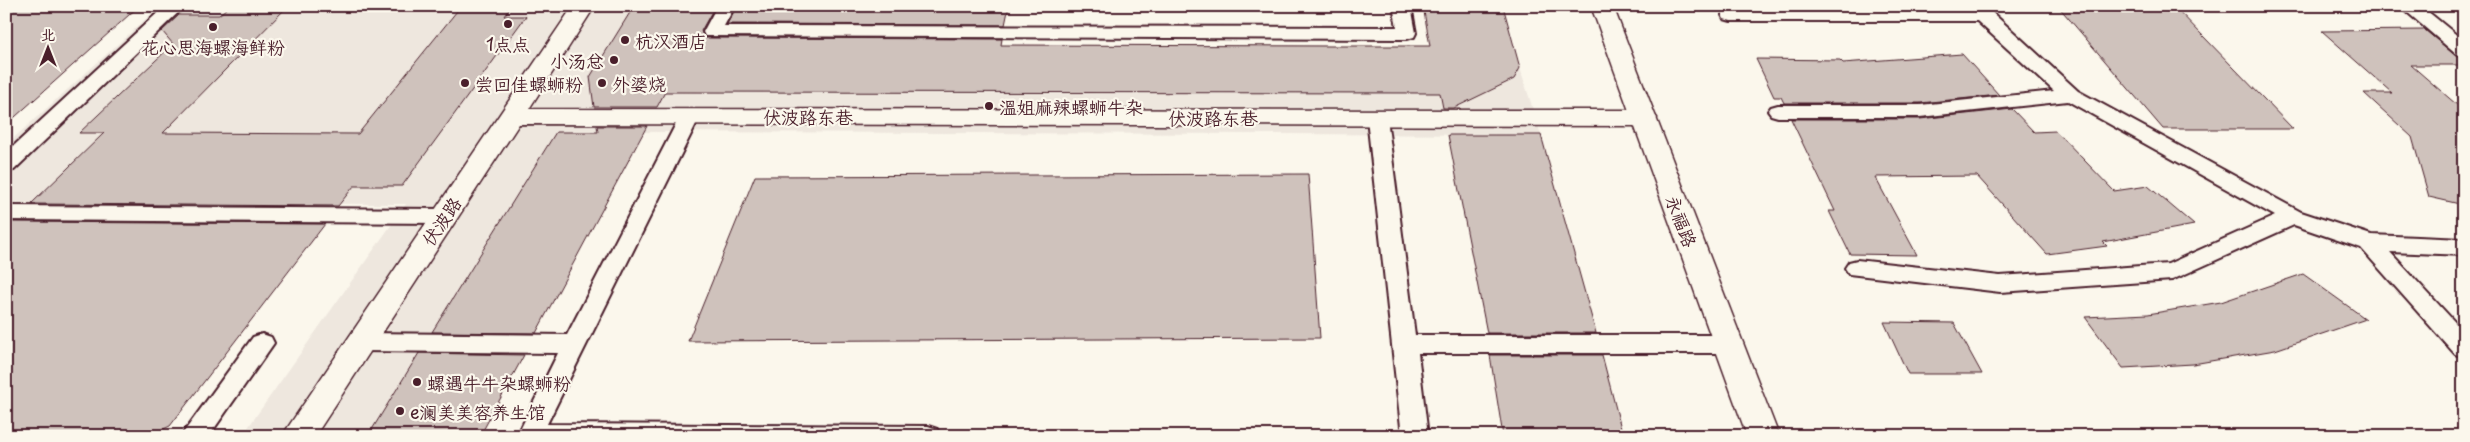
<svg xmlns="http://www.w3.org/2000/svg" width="2470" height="442" font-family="'Playpen Sans','LXGW WenKai TC',sans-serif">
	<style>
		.built { fill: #eee7de }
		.building { fill: #cfc2bc; stroke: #4a1f2b }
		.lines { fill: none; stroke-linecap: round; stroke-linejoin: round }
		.lane-casing { stroke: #4a1f2b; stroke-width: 4 }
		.street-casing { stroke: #4a1f2b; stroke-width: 3 }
		.secondary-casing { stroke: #4a1f2b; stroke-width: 3 }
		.lane { fill: #fbf7ec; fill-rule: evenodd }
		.street { fill: #fbf7ec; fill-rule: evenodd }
		.secondary { fill: #fbf7ec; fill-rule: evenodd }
		.poi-dot { fill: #4a1f2b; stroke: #fbf7ec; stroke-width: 2 }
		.labels { text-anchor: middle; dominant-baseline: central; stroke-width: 4.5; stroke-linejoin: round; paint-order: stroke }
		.poi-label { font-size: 18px; fill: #4a1f2b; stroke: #fbf7ec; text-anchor: start }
		.street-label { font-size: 18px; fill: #4a1f2b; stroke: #fbf7ec }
	</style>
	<rect width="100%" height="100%" fill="#fbf7ec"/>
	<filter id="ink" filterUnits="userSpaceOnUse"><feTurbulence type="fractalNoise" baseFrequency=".02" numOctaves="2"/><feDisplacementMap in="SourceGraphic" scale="10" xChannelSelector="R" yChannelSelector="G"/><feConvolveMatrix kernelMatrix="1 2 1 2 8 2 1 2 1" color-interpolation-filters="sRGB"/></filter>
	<g filter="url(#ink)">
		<polygon class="built" points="160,6 712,6 666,92 1469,93 1520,68 1541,135 644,132 480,436 242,436 406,204 6,203 6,145"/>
		<g class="building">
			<polygon points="6,6 139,6 6,125"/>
			<polygon points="229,6 288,6 163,133 358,134 461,6 511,6 504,16 526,16 402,186 354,186 338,206 31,204 104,133 79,133 173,44 162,31 179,15 219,15"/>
			<polygon points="634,6 715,6 701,31 705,38 1002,39 1001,45 1332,46 1430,46 1423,6 1503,6 1520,68 1514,79 1454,108 1443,108 1440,93 665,92 657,107 594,107 590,77"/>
			<polygon points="737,6 1009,6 1005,25 727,24"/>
			<polygon points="2058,6 2174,6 2293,129 2163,129"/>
			<polygon points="2425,30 2456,56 2464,59 2464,65 2411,65 2464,111 2464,205 2429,197 2412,137 2364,93 2392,93 2322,31"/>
			<polygon points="1962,54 1999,95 1920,103 1784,103 1781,97 1774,97 1756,59 1840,60 1843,63"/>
			<polygon points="2012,109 2034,132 2056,131 2114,191 2148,186 2194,225 2103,242 2107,246 2047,254 1977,176 1875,177 1917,255 1850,254 1829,211 1835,211 1791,119 1920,119"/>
			<polygon points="597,126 647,126 536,333 432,332 556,132 598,132"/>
			<polygon points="1448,135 1541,135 1596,333 1487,333"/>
			<polygon points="1308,174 1320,338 688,341 755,176"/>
			<polygon points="12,222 325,224 170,426 149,436 6,436 6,228"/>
			<polygon points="2303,274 2366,319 2275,350 2193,364 2123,368 2085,317 2148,314 2221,302"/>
			<polygon points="1884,322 1954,323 1982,374 1908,374"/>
			<polygon points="419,353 524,355 480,436 368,436"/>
			<polygon points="1490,355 1602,355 1623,436 1503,436"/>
		</g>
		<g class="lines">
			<g class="lane-casing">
				<g id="lane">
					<polygon points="165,6 185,6 14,170 6,172 6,153"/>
					<polygon points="717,6 735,6 724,26 1397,27 1393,6 1411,6 1416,33 1414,37 1407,39 705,36 703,32"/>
					<polygon points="1967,6 1985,6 2078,91 2301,212 2371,235 2464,239 2464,255 2390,252 2464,332 2464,357 2455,354 2361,248 2294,225 2172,280 2000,292 1849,274 1845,268 1849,262 1857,260 2000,276 2168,264 2275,216 2068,101 1920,117 1778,117 1771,115 1768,111 1771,107 1778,105 1920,105 2054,91 1977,21 1731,21 1724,19 1722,15 1724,11 1731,9 1969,9"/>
					<polygon points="2400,6 2421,6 2464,41 2464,57 2457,55"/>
					<polygon points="690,110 697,112 700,116 547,424 928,426 937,429 941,436 517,436 558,353 360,351 351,348 348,342 351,336 360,333 567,335 680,116 683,112"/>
					<polygon points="1377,112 1384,114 1387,118 1415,335 1729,335 1738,338 1741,344 1738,350 1729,353 1418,353 1428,436 1402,436 1367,118 1370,114"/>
					<polygon points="6,206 445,209 453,211 456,216 453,221 445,223 6,220"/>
					<polygon points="262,334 271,337 274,343 209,436 181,436 253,337"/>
				</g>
			</g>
			<g class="street-casing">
				<polygon id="street" points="573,6 595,6 529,109 1644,110 1653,113 1657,118 1653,123 1644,126 519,124 315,436 282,436"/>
			</g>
			<g class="secondary-casing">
				<polygon id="secondary" points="1591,6 1613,6 1779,436 1747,436"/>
			</g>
			<use href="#lane" class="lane"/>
			<use href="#street" class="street"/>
			<use href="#secondary" class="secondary"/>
		</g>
	</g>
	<g class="poi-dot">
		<circle cx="508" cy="24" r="5"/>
		<circle cx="213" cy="27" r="5"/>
		<circle cx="625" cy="40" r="5"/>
		<circle cx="614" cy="60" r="5"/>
		<circle cx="465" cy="83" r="5"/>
		<circle cx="602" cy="83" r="5"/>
		<circle cx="989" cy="106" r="5"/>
		<circle cx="417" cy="382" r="5"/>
		<circle cx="400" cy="411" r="5"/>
	</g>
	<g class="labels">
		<g class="poi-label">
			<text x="635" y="40">杭汉酒店</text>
			<text x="508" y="43" text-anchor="middle">1点点</text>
			<text x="213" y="46" text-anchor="middle">花心思海螺海鲜粉</text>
			<text x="604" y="60" text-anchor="end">小汤总</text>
			<text x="475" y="83">尝回佳螺蛳粉</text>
			<text x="612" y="83">外婆烧</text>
			<text x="999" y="106">温姐麻辣螺蛳牛杂</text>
			<text x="427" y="382">螺遇牛牛杂螺蛳粉</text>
			<text x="410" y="411">e澜美美容养生馆</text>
		</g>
		<g class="street-label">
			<text x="808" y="116">伏波路东巷</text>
			<text x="1213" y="117">伏波路东巷</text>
			<text transform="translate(441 221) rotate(-56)">伏波路</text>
			<text transform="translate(1682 221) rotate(69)">永福路</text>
		</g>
	</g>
	<rect width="2470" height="442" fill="none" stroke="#fbf7ec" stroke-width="25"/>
	<rect x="12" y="12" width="2445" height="417" fill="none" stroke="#4a1f2b" stroke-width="2" filter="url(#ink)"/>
	<g transform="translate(48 48)" stroke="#fbf7ec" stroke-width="4" paint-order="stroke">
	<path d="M0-4L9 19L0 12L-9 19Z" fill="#4a1f2b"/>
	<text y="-8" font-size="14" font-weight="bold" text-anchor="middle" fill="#4a1f2b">北</text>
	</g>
</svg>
